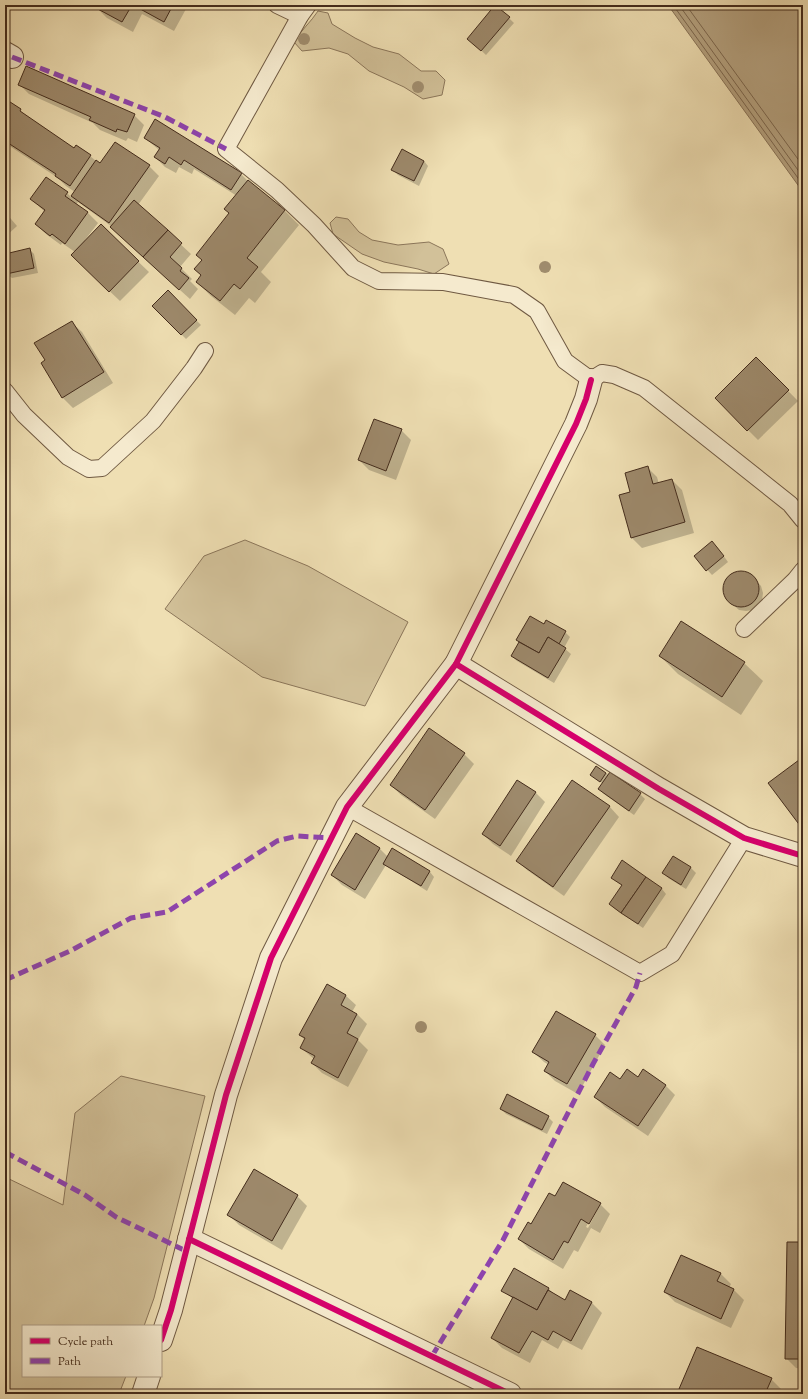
<svg xmlns="http://www.w3.org/2000/svg" width="808" height="1399" font-family="'Sorts Mill Goudy',serif">
	<style>
		.green { fill: #d2c199; stroke: #8b765a }
		.water { fill: #b5a280; stroke: #887358 }
		.shadow { fill: #0003; fill-rule: evenodd }
		.lines { fill: none; stroke-linecap: round; stroke-linejoin: round }
		.shore { stroke: #7c674e; stroke-width: 1 }
		.building { fill: #9d896b; stroke: #442c1c }
		.service-casing { stroke: #6f5942; stroke-width: 18 }
		.minor-casing { stroke: #6f5942; stroke-width: 24 }
		.service { stroke: #f5eace; stroke-width: 16 }
		.minor { stroke: #f5eace; stroke-width: 22 }
		.quiet { stroke: #8e44ad; stroke-width: 5; stroke-dasharray: 10 5; stroke-linecap: butt }
		.cycleway-casing { stroke: #f5eace; stroke-width: 8 }
		.cycleway { stroke: #d6006c; stroke-width: 6 }
		.tree { fill: #a08d6e }
	</style>
	<rect width="100%" height="100%" fill="#efdfb3"/>
	<filter id="stains"><feTurbulence type="fractalNoise" baseFrequency=".005" numOctaves="4"/><feColorMatrix values="0 0 0 0 .2 0 0 0 0 .09 0 0 0 0 .02 0 0 0 .5 -.17"/></filter>
	<radialGradient id="worn" r=".72"><stop offset=".6" stop-color="#630" stop-opacity="0"/><stop offset="1" stop-color="#630" stop-opacity=".3"/></radialGradient>
	<g class="green">
		<path d="M 318,11 L 328,13 L 332,24 L 355,38 L 373,47 L 399,54 L 421,71 L 436,71 L 445,80 L 442,95 L 423,99 L 404,87 L 369,71 L 348,54 L 329,48 L 302,51 L 294,42 C 301,30 311,22 318,11 Z"/>
		<polygon points="336,217 348,219 359,232 372,240 398,245 429,242 443,249 449,264 434,274 418,269 384,262 362,254 333,234 330,223"/>
		<polygon points="245,540 308,566 408,622 365,706 262,677 165,609 204,556"/>
		<polygon points="121,1076 205,1096 154,1298 144,1326 23,1326 23,1376 126,1376 119,1394 5,1394 5,1177 63,1205 75,1113"/>
	</g>
	<polygon class="water" points="668,5 803,5 803,192"/>
	<g class="shadow">
		<polygon points="99,5 182,5 186,9 174,31 142,14 133,32 107,18 97,8"/>
		<polygon points="496,6 514,23 486,55 468,38"/>
		<polygon points="19,84 134,115 144,125 137,142 128,138 126,141 100,130 93,123 29,94"/>
		<polygon points="5,105 20,110 29,119 74,149 90,156 101,165 149,166 159,176 138,205 191,254 180,267 192,279 190,281 198,289 190,299 121,237 111,226 78,202 76,205 88,213 98,223 85,240 86,241 101,226 149,272 120,301 82,265 75,252 62,243 61,245 46,234 36,224 45,212 31,199 67,193 71,197 75,192 66,186 58,178 5,143"/>
		<polygon points="145,138 241,174 251,184 284,210 299,225 261,272 271,282 255,303 249,298 235,315 211,296 197,282 202,275 203,260 230,214 237,196 194,169 192,174 179,167 176,173 165,167 155,157 159,150"/>
		<polygon points="424,161 428,166 419,186 398,175 393,170"/>
		<polygon points="5,212 17,226 5,237"/>
		<polygon points="29,249 34,254 38,273 12,278 7,274 5,255"/>
		<polygon points="168,292 201,325 186,339 153,306"/>
		<polygon points="71,322 82,332 113,383 73,408 63,398 42,363 46,361"/>
		<polygon points="756,358 798,401 758,440 716,398"/>
		<polygon points="5,408 9,413 5,418"/>
		<polygon points="401,430 411,440 396,480 369,470 359,460"/>
		<polygon points="647,467 657,477 659,484 672,480 682,490 694,533 642,548 632,538 620,495 632,492"/>
		<polygon points="717,547 728,562 712,575 695,556"/>
		<polygon points="738,572 745,572 751,575 761,586 763,593 762,600 759,606 753,610 746,611 739,610 728,600 725,594 724,587 726,580 731,575"/>
		<polygon points="544,625 565,632 570,637 564,648 571,654 554,683 517,661 512,656 520,642"/>
		<polygon points="660,656 744,663 763,681 741,715 678,674"/>
		<polygon points="464,754 474,764 435,819 401,795 391,785"/>
		<polygon points="606,773 640,794 645,799 634,815 604,794 599,789 603,784 592,775"/>
		<polygon points="535,792 545,802 511,856 493,844 483,834"/>
		<polygon points="609,806 619,817 564,896 527,870 517,860"/>
		<polygon points="356,835 380,849 388,857 392,849 430,872 434,877 427,891 386,865 365,899 342,885 332,875"/>
		<polygon points="674,857 691,868 696,873 686,889 668,878 664,873"/>
		<polygon points="622,862 662,889 666,894 643,928 615,909 610,904 622,886 612,878"/>
		<polygon points="345,995 356,1005 352,1012 357,1014 367,1024 358,1040 368,1050 348,1087 322,1073 312,1063 314,1059 301,1048 305,1040 300,1035"/>
		<polygon points="595,1035 605,1045 578,1094 555,1081 545,1071 549,1065 544,1062 533,1052"/>
		<polygon points="638,1078 665,1085 675,1095 648,1136 605,1107 595,1097"/>
		<polygon points="501,1109 548,1117 553,1122 547,1134 506,1114"/>
		<polygon points="297,1196 307,1206 282,1250 239,1225 229,1215"/>
		<path d="M 555,1197 L 600,1204 L 610,1214 L 600,1233 L 591,1228 L 578,1252 L 574,1250 L 563,1269 L 529,1249 L 519,1239 ZM 598,1205 L 600,1205 L 588,1228 L 586,1227 Z"/>
		<polygon points="803,1243 803,1369 796,1368 786,1358"/>
		<polygon points="681,1256 721,1274 731,1284 729,1288 734,1290 744,1300 731,1328 675,1302 665,1292"/>
		<polygon points="549,1289 553,1293 566,1301 571,1291 592,1303 602,1313 582,1350 563,1340 558,1349 542,1340 530,1363 502,1348 492,1338 513,1299 503,1291"/>
		<polygon points="771,1379 781,1389 779,1394 686,1394 680,1389"/>
	</g>
	<g class="lines">
		<g class="shore">
			<polyline points="673,5 803,185"/>
			<polyline points="679,5 803,177"/>
			<polyline points="686,5 803,166"/>
		</g>
	</g>
	<g class="building">
		<polygon points="98,5 132,5 122,22 96,8"/>
		<polygon points="133,5 173,5 164,22"/>
		<polygon points="495,5 510,17 481,51 467,39"/>
		<polygon points="26,66 135,114 127,132 117,129 116,132 89,120 91,117 18,85"/>
		<polygon points="7,100 21,109 20,111 74,148 76,145 91,155 70,186 55,176 56,174 5,141 5,103"/>
		<polygon points="155,119 242,173 231,190 184,160 181,165 169,157 165,164 154,157 160,148 144,138"/>
		<polygon points="115,142 150,165 109,223 71,196 96,160 100,163"/>
		<polygon points="402,149 424,161 414,181 391,170"/>
		<polygon points="46,177 68,192 65,196 88,212 65,244 52,234 50,236 35,224 45,210 30,199"/>
		<polygon points="248,180 285,210 247,258 258,267 240,289 234,284 220,301 196,282 201,275 194,269 202,260 196,255 229,213 224,209"/>
		<polygon points="134,200 168,230 143,257 110,227"/>
		<polygon points="101,224 139,261 109,292 71,255"/>
		<polygon points="168,230 182,243 170,257 182,268 180,271 189,278 179,290 143,257"/>
		<polygon points="30,248 34,268 6,274 5,254"/>
		<polygon points="168,290 197,320 181,335 152,306"/>
		<polygon points="72,321 104,372 62,398 41,363 45,360 34,343"/>
		<polygon points="756,357 789,390 747,431 715,398"/>
		<polygon points="374,419 402,429 386,471 358,460"/>
		<polygon points="648,466 653,484 672,479 685,522 631,538 619,495 630,492 625,473"/>
		<polygon points="712,541 724,556 706,571 694,556"/>
		<circle cx="741" cy="589" r="18"/>
		<polygon points="530,616 544,624 546,620 566,631 559,644 548,637 539,653 516,640"/>
		<polygon points="681,621 745,662 722,697 659,656"/>
		<polygon points="548,637 566,648 548,678 511,656 519,642 539,653"/>
		<polygon points="429,728 465,753 425,810 390,785"/>
		<polygon points="803,757 803,826 801,827 768,783"/>
		<polygon points="596,766 606,773 600,782 590,775"/>
		<polygon points="610,772 641,793 629,811 598,789"/>
		<polygon points="517,780 536,792 500,846 482,834"/>
		<polygon points="572,780 610,806 553,887 516,861"/>
		<polygon points="356,833 380,848 355,890 331,875"/>
		<polygon points="392,848 430,871 421,886 383,864"/>
		<polygon points="673,856 691,867 681,885 662,873"/>
		<polygon points="622,860 646,877 621,913 609,904 622,885 611,878"/>
		<polygon points="646,877 662,888 638,924 621,913"/>
		<polygon points="327,984 346,995 341,1005 357,1014 347,1033 358,1039 338,1078 311,1063 315,1056 300,1048 305,1038 299,1035"/>
		<polygon points="556,1011 596,1034 567,1084 544,1071 549,1062 532,1052"/>
		<polygon points="627,1069 638,1077 643,1069 666,1085 638,1126 594,1097 610,1072 620,1079"/>
		<polygon points="507,1094 549,1116 542,1130 500,1109"/>
		<polygon points="254,1169 298,1195 272,1241 227,1215"/>
		<polygon points="563,1182 601,1203 589,1224 581,1219 568,1243 564,1241 553,1260 518,1239 528,1222 531,1224 549,1193 555,1196"/>
		<polygon points="787,1242 803,1242 803,1359 785,1359"/>
		<polygon points="681,1255 721,1273 717,1281 734,1289 721,1319 664,1292"/>
		<polygon points="514,1268 549,1288 537,1310 501,1291"/>
		<polygon points="548,1290 565,1300 570,1290 592,1302 571,1341 553,1331 548,1340 532,1331 519,1353 491,1338 513,1297 537,1310"/>
		<polygon points="697,1347 772,1378 765,1394 691,1394 679,1389"/>
	</g>
	<g class="lines">
		<g class="service-casing">
			<g id="service">
				<polyline points="277,5 300,16"/>
				<polyline points="308,5 300,16 226,149 277,190 314,225 353,268 379,281 443,282 514,295 537,311 565,361 591,380 602,373 614,375 644,388 790,504 803,520"/>
				<polyline points="5,391 24,415 68,457 89,469 102,468 153,421 194,368 205,351"/>
				<polyline points="744,629 795,580 803,570"/>
				<polyline points="347,807 640,973 672,954 744,838"/>
			</g>
		</g>
		<g class="minor-casing">
			<g id="minor">
				<polyline points="5,53 12,57"/>
				<polyline points="456,664 659,789 744,838 803,856"/>
				<polyline points="189,1239 510,1394"/>
				<polyline points="161,1340 171,1310 226,1095 271,958 347,807 456,664 576,424 586,399 591,380"/>
				<polyline points="143,1394 149,1376"/>
			</g>
		</g>
		<use href="#service" class="service"/>
		<use href="#minor" class="minor"/>
		<g class="quiet">
			<polyline points="12,57 165,117 226,149"/>
			<polyline points="5,980 70,951 131,918 167,912 277,841 297,836 331,838"/>
			<polyline points="5,1152 85,1195 116,1217 186,1251"/>
			<polyline points="432,1356 503,1240 593,1064 636,987 640,973"/>
		</g>
		<g class="cycleway-casing">
			<g id="cycleway">
				<polyline points="456,664 659,789 744,838 803,856"/>
				<polyline points="189,1239 510,1394"/>
				<polyline points="161,1340 171,1310 226,1095 271,958 347,807 456,664 576,424 586,399 591,380"/>
			</g>
		</g>
		<use href="#cycleway" class="cycleway"/>
	</g>
	<g class="tree">
		<circle cx="304" cy="39" r="6"/>
		<circle cx="418" cy="87" r="6"/>
		<circle cx="545" cy="267" r="6"/>
		<circle cx="421" cy="1027" r="6"/>
	</g>
	<rect width="808" height="1399" fill="none" stroke="#efdfb3" stroke-width="20"/>
	<rect x="6" y="6" width="796" height="1387" fill="none" stroke="#442c1c" stroke-width="2"/>
	<rect x="10" y="10" width="788" height="1379" fill="none" stroke="#442c1c"/>
	<rect x="22" y="1325" width="140" height="52" fill="#f5eace" stroke="#ae9e87"/>
	<rect x="30" y="1338" width="20" height="6" fill="#d6006c" stroke="#ae9e87"/>
	<text x="58" y="1345" font-size="12" fill="#442c1c">Cycle path</text>
	<rect x="30" y="1358" width="20" height="6" fill="#8e44ad" stroke="#ae9e87"/>
	<text x="58" y="1365" font-size="12" fill="#442c1c">Path</text>
	<rect width="100%" height="100%" filter="url(#stains)"/>
	<rect width="100%" height="100%" fill="url(#worn)"/>
</svg>
